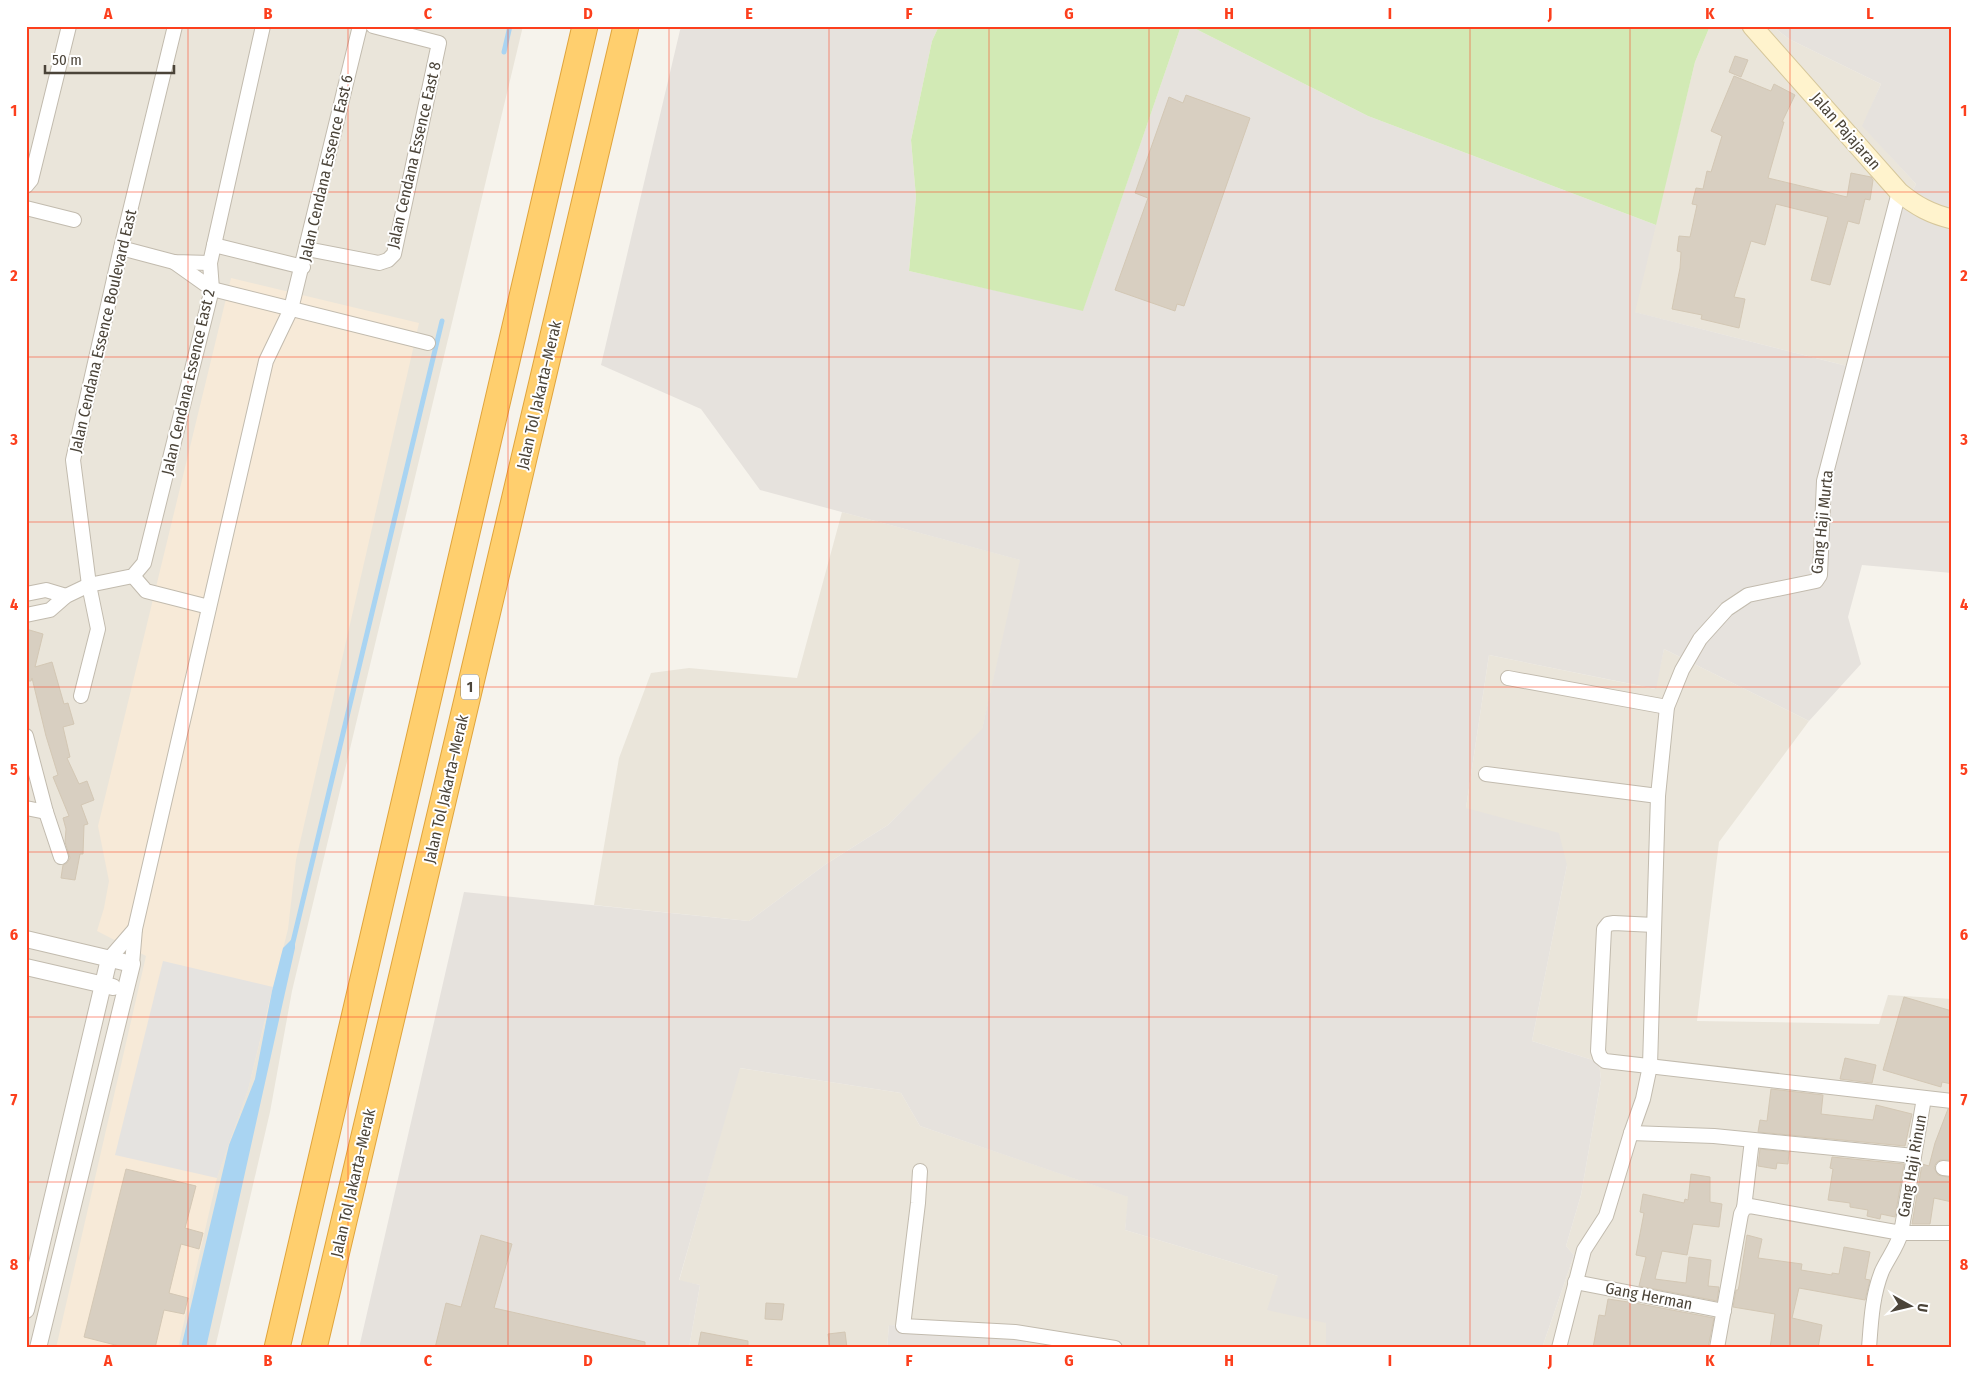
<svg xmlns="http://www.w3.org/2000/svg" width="1978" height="1374" font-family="'Fira Sans Condensed',sans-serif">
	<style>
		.residential { fill: #eae5da }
		.commercial { fill: #f7ead8 }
		.industrial { fill: #e6e2dd }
		.green { fill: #d2eab5 }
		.parking { fill: #e5e3e0 }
		.water { fill: #a9d4f2 }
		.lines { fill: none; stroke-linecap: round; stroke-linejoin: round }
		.stream { stroke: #a9d4f2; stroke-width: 5 }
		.building { fill: #d8cfc1; stroke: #d3c7b4 }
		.minor-casing { stroke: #c2bbae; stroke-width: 16 }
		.tertiary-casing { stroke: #c2bbae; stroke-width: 18 }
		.secondary-casing { stroke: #d6c79b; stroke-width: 21 }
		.motorway-casing { stroke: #e0a43c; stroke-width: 27 }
		.minor { stroke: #fff; stroke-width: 14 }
		.tertiary { stroke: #fff; stroke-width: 16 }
		.secondary { stroke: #fff3cd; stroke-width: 19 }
		.motorway { stroke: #ffcf6e; stroke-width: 25 }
		.grid { fill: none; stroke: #fc3f1d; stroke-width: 1; stroke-opacity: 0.55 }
		.labels { text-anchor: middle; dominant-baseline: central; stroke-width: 4; stroke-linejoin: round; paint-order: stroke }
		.shield { fill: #fff; stroke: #817c74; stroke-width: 1 }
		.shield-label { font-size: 15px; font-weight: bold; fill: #4b4439 }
		.street-label { font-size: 16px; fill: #4b4439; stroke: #fff }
		.neatline { fill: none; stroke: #fc3f1d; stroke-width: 2 }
		.grid-label { font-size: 16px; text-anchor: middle; font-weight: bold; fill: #fc3f1d }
	</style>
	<rect width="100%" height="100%" fill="#f6f3ec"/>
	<g class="residential">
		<polygon points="26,26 523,26 292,991 270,1112 215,1348 26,1348"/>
		<polygon points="1710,26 1772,26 1789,39 1881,84 1863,126 1916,184 1874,265 1855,368 1634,312 1695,62"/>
		<polygon points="842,512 1021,560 982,730 888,825 826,864 749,921 594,905 619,758 651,673 689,668 797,678"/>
		<polygon points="1664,649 1809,721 1719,842 1697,1021 1879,1024 1888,995 1952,999 1952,1348 1542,1348 1574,1255 1566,1246 1581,1195 1601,1080 1599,1062 1532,1041 1567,865 1466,808 1489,655 1655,689"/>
		<polygon points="739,1068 901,1093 920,1126 1129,1197 1125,1230 1278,1276 1326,1323 1326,1348 1025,1348 1029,1331 889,1325 887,1348 689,1348 700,1285 679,1281"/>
	</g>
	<polygon class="commercial" points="231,278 419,323 296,860 288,929 248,1090 217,1178 178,1348 56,1348 146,956 97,931 104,908 109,881 98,826"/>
	<g class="industrial">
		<polygon points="681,26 939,26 932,41 911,140 916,197 909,271 1083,310 1181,26 1190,26 1368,116 1656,225 1635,312 1855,368 1874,265 1916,184 1862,126 1881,84 1789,39 1772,26 1952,26 1952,573 1862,565 1848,617 1861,664 1809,721 1664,649 1656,689 1489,655 1466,808 1559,833 1567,865 1532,1041 1599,1062 1601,1080 1581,1195 1566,1246 1574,1255 1542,1348 1326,1348 1326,1323 1267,1310 1278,1276 1125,1230 1128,1197 920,1126 901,1093 740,1068 679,1280 700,1285 689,1348 359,1348 464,892 749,921 826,864 888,825 982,729 1020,560 760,490 701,409 601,365"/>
		<polygon points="889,1325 1029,1331 1025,1348 887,1348"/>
	</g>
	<g class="green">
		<polygon points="939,26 1181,26 1083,311 909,271 916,197 911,140 932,41"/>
		<polygon points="1190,26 1710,26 1695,62 1656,225 1368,116"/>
	</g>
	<polygon class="parking" points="163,961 273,987 248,1090 217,1178 115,1155"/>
	<polygon class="water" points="291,940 295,942 295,948 206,1348 181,1348 229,1145 255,1079 272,991 283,948"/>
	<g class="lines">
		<g class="stream">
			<polyline points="504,52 510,26"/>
			<polyline points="292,946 442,321"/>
		</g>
	</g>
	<g class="building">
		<polygon points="1735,56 1748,60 1741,77 1729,72"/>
		<polygon points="1734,76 1771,91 1774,84 1795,95 1782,122 1784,122 1768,178 1847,197 1851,173 1871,177 1873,180 1870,200 1865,199 1859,224 1848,221 1830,285 1811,280 1828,217 1776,204 1765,245 1751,241 1734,297 1745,299 1739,328 1701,319 1702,315 1672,309 1680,268 1681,252 1677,251 1679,236 1690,237 1697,205 1692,204 1696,188 1703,189 1707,171 1711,172 1722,136 1711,131"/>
		<polygon points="1186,95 1250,118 1184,306 1177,304 1175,311 1115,290 1148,198 1135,193 1169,97 1183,103"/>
		<polygon points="26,629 43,634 35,667 52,662 64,704 68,703 74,724 63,727 70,757 67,758 79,784 87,781 94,800 81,805 88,824 84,825 83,854 80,854 75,880 61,878 63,865 67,863 70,858 65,842 66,829 63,818 69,816 53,777 58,775 46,736 32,678 31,681 26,681"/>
		<polygon points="1904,997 1952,1011 1952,1084 1942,1082 1941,1087 1883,1070"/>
		<polygon points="1845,1058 1876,1065 1872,1083 1840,1079"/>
		<polygon points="1771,1089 1823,1095 1821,1114 1873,1120 1876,1105 1912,1114 1905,1146 1758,1132 1760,1120 1767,1121"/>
		<polygon points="1948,1109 1952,1110 1952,1160 1940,1160 1936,1163 1934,1168 1938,1175 1952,1178 1952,1202 1934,1198 1930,1224 1912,1224 1922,1164 1929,1166 1935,1143"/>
		<polygon points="1760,1149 1789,1152 1788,1164 1777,1163 1776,1169 1758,1166"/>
		<polygon points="1832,1157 1904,1164 1895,1217 1881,1214 1880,1219 1867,1216 1868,1210 1850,1207 1850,1203 1828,1200 1833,1169 1830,1168"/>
		<polygon points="126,1169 196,1186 185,1228 203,1233 199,1249 181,1244 169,1293 188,1298 184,1314 164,1310 155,1348 127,1348 84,1337"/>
		<polygon points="1691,1174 1710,1177 1710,1202 1722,1204 1719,1227 1693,1224 1687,1255 1662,1251 1655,1279 1686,1283 1689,1257 1711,1260 1708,1286 1719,1287 1717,1301 1639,1286 1646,1257 1636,1255 1644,1213 1640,1212 1643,1194 1684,1203 1685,1199 1688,1200"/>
		<polygon points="481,1235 512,1244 494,1308 645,1342 645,1348 435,1348 446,1303 461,1307"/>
		<polygon points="1747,1235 1762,1239 1758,1258 1802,1264 1801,1270 1832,1275 1832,1273 1839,1274 1844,1247 1870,1252 1865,1279 1870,1280 1865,1300 1799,1288 1792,1318 1822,1325 1818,1348 1770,1348 1775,1314 1733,1307 1736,1290 1738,1290 1739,1286"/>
		<polygon points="1608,1299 1635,1303 1714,1318 1708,1348 1593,1348 1599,1315 1605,1316"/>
		<polygon points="766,1303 784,1304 782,1320 765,1319"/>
		<polygon points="701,1332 748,1341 748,1348 698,1348"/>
		<polygon points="845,1332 847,1348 830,1348 828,1334"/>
	</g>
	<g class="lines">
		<g class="minor-casing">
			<g id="minor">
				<polyline points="26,186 31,180 69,26"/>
				<polyline points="26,208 74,220"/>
				<polyline points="214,245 303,267"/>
				<polyline points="121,248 174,262 210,263"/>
				<polyline points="307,249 379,263 388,260 394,254 439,43 373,26"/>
				<polyline points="174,262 212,289 428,343"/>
				<polyline points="133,576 146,591 209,607"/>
				<polyline points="26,594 46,590 66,596"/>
				<polyline points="26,615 50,610 66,596 89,585 133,576 144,563 212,289 210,263 214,245 263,26"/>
				<polyline points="1508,678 1667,707"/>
				<polyline points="81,696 98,629 89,585 73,460 121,248 175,26"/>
				<polyline points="26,736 46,812 61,857"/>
				<polyline points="1486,774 1658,796"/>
				<polyline points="26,808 46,812"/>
				<polyline points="1654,925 1614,923 1608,924 1604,929 1598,1051 1600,1057 1605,1061 1952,1101"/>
				<polyline points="109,959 135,929"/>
				<polyline points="132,964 135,929 266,361 291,309 360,26"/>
				<polyline points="1631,1133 1714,1136 1914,1156"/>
				<polyline points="1943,1168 1952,1169"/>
				<polyline points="920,1171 918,1203 903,1326 1015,1332 1115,1348"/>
				<polyline points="1744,1208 1752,1140"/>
				<polyline points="1575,1282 1724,1311"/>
				<polyline points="1559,1348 1584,1250 1606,1216 1631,1133 1643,1099 1650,1066 1658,796 1667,707 1682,670 1700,639 1727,609 1748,595 1816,581 1820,575 1824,481 1899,192"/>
				<polyline points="1717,1348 1741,1214 1744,1208 1750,1206 1901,1233 1924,1098"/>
				<path d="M 1869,1348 C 1871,1322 1872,1296 1882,1271 C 1888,1258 1897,1247 1901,1233 L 1952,1233"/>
			</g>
		</g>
		<g class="tertiary-casing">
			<g id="tertiary">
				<polyline points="26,939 132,964 38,1348"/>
				<polyline points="26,967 113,987"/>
				<polyline points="26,1310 109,959"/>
			</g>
		</g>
		<g class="secondary-casing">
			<path id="secondary" d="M 1752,26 L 1899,192 C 1916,206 1931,214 1952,219"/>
		</g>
		<g class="motorway-casing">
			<g id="motorway">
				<polyline points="277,1348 585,26"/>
				<polyline points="314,1348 626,26"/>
			</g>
		</g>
		<use href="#minor" class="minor"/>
		<use href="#tertiary" class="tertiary"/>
		<use href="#secondary" class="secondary"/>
		<use href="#motorway" class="motorway"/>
	</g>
	<path class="grid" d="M 188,26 L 188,1348M 348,26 L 348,1348M 508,26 L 508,1348M 669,26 L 669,1348M 829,26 L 829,1348M 989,26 L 989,1348M 1149,26 L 1149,1348M 1310,26 L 1310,1348M 1470,26 L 1470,1348M 1630,26 L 1630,1348M 1790,26 L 1790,1348M 26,192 L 1952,192M 26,357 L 1952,357M 26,522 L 1952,522M 26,687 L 1952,687M 26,852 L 1952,852M 26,1017 L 1952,1017M 26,1182 L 1952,1182"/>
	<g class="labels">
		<rect class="shield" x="461" y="674.5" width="18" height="25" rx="4"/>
		<g class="shield-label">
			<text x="470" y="687">1</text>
		</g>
		<g class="street-label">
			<text transform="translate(1846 131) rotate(49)">Jalan Pajajaran</text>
			<text transform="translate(414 155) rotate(-77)">Jalan Cendana Essence East 8</text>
			<text transform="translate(326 168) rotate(-77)">Jalan Cendana Essence East 6</text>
			<text transform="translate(103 331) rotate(-77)">Jalan Cendana Essence Boulevard East</text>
			<text transform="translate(188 382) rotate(-77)">Jalan Cendana Essence East 2</text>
			<text transform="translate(539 395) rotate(-77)">Jalan Tol Jakarta–Merak</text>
			<text transform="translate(1822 522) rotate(-84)">Gang Haji Murta</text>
			<text transform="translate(446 789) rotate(-77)">Jalan Tol Jakarta–Merak</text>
			<text transform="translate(1912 1166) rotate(-80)">Gang Haji Rinun</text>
			<text transform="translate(353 1183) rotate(-77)">Jalan Tol Jakarta–Merak</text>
			<text transform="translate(1649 1296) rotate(11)">Gang Herman</text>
		</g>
	</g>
	<rect width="1978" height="1374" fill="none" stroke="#ffffff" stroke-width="55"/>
	<g transform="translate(1910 1306) rotate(98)" stroke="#ffffff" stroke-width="4" paint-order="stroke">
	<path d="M0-4L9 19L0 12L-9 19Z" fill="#4b4439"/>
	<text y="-8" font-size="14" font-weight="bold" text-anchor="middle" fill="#4b4439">U</text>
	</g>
	<path d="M45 65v8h129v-8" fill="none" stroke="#4b4439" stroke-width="2.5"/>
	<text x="52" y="65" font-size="15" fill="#4b4439" stroke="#ffffff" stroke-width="4" paint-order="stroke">50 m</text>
	<rect x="28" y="28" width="1922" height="1318" class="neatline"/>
	<g class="grid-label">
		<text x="108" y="19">A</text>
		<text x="268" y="19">B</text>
		<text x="428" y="19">C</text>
		<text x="588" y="19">D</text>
		<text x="749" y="19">E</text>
		<text x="909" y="19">F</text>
		<text x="1069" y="19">G</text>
		<text x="1229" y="19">H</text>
		<text x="1390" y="19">I</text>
		<text x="1550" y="19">J</text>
		<text x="1710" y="19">K</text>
		<text x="1870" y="19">L</text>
		<text x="14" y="116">1</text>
		<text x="1964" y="116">1</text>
		<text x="14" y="281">2</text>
		<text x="1964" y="281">2</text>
		<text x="14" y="445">3</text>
		<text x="1964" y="445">3</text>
		<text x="14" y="610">4</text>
		<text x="1964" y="610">4</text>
		<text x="14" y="775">5</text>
		<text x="1964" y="775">5</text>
		<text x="14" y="940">6</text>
		<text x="1964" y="940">6</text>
		<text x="14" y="1105">7</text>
		<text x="1964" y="1105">7</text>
		<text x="14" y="1270">8</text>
		<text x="1964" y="1270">8</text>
		<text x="108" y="1366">A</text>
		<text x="268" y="1366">B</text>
		<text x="428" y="1366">C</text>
		<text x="588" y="1366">D</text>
		<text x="749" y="1366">E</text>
		<text x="909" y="1366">F</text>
		<text x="1069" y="1366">G</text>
		<text x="1229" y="1366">H</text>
		<text x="1390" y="1366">I</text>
		<text x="1550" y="1366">J</text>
		<text x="1710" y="1366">K</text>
		<text x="1870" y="1366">L</text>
	</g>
</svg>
